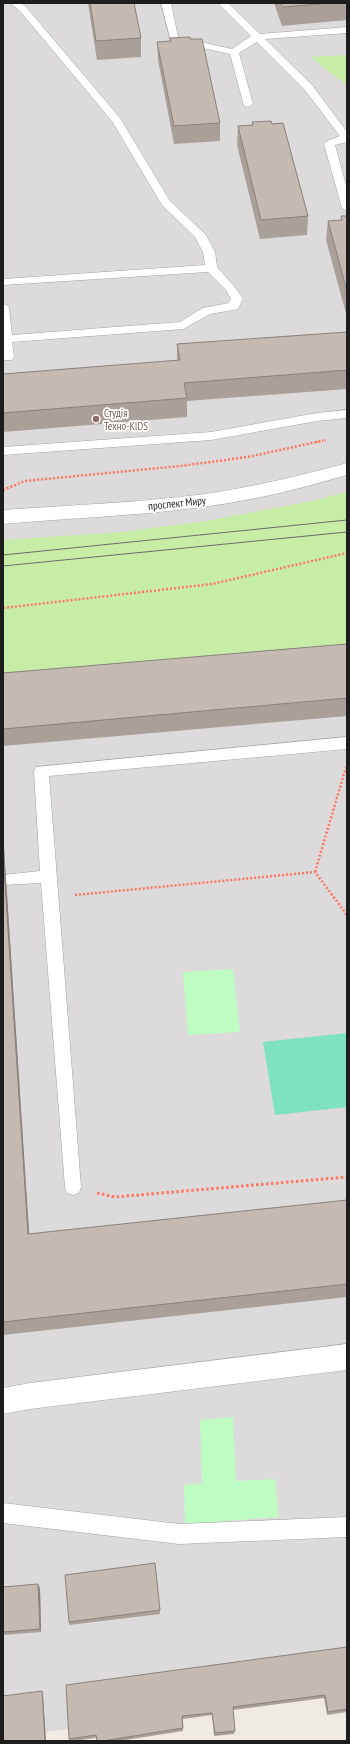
<svg xmlns="http://www.w3.org/2000/svg" width="350" height="1744" font-family="'PT Sans Narrow',sans-serif">
	<style>
		.residential { fill: #dcdada }
		.grass { fill: #c7eca6 }
		.park { fill: #bdfcc3 }
		.pitch { fill: #7de2bd }
		.lines { fill: none; stroke-linecap: round; stroke-linejoin: round }
		.service-casing { stroke: #a4a4a4; stroke-width: 1 }
		.minor-casing { stroke: #a4a4a4; stroke-width: 1 }
		.tertiary-casing { stroke: #a4a4a4; stroke-width: 1 }
		.path-far2 { stroke: #ff7764; stroke-width: 2; stroke-dasharray: 1.5 1.5; stroke-linecap: butt }
		.path-far1 { stroke: #ff7764; stroke-width: 2.5; stroke-dasharray: 2 2; stroke-linecap: butt }
		.path { stroke: #ff7764; stroke-width: 3; stroke-dasharray: 2.5 2.5; stroke-linecap: butt }
		.service { fill: #fff; fill-rule: evenodd }
		.minor { fill: #fff; fill-rule: evenodd }
		.tertiary { fill: #fff; fill-rule: evenodd }
		.tram { stroke: #6b6b6b; stroke-width: 1 }
		.wall { fill: #a9a099 }
		.shaded-wall { fill: #89827d }
		.building { fill: #c4bab2; stroke: #89827d }
		.education-dot { fill: #8d6e63; stroke: #fff; stroke-width: 1.5 }
		.labels { text-anchor: middle; dominant-baseline: central; stroke-width: 3.5; stroke-linejoin: round; paint-order: stroke }
		.education-label { font-size: 11px; fill: #785e54; stroke: #fff; text-anchor: start }
		.street-label { font-size: 11px; fill: #1d1d1d; stroke: #fff }
	</style>
	<rect width="100%" height="100%" fill="#efebe3"/>
	<polygon class="residential" points="3,3 347,3 347,1689 3,1738"/>
	<g class="grass">
		<polygon points="347,55 347,85 310,57"/>
		<polygon points="347,492 347,655 3,683 3,540 122,532 206,521 312,501"/>
	</g>
	<g class="park">
		<polygon points="233,969 240,1032 188,1035 183,972"/>
		<polygon points="233,1417 236,1481 275,1479 279,1517 185,1524 184,1485 202,1483 200,1420"/>
	</g>
	<polygon class="pitch" points="347,1033 347,1107 275,1115 263,1042"/>
	<g class="lines">
		<g class="service-casing">
			<g id="service">
				<polygon points="10,3 21,3 26,7 120,118 170,201 206,235 215,252 217,267 234,286 243,299 238,309 210,314 183,329 12,342 14,357 12,360 4,360 3,304 7,305 9,308 12,335 180,322 203,308 229,303 231,299 226,290 208,272 3,285 3,279 205,265 203,252 195,237 162,205 112,121 20,11"/>
				<polygon points="161,3 171,3 178,37 232,49 251,36 218,3 228,3 260,34 347,27 347,33 265,39 312,85 347,132 347,142 335,145 347,189 347,211 342,208 324,144 325,142 340,136 304,89 257,42 239,53 253,104 248,107 244,106 230,54 171,41"/>
				<polygon points="347,410 347,418 317,421 211,440 3,455 3,447 211,432 317,413"/>
				<polygon points="347,737 347,749 49,776 81,1187 79,1193 73,1195 67,1193 65,1187 41,883 3,885 3,875 40,871 34,771 36,767"/>
				<polygon points="3,1503 179,1524 347,1517 347,1537 179,1544 3,1523"/>
			</g>
		</g>
		<g class="minor-casing">
			<polygon id="minor" points="347,1344 347,1370 30,1409 3,1414 3,1388 30,1383"/>
		</g>
		<g class="tertiary-casing">
			<path id="tertiary" d="M 347,463 L 347,475 C 299,489 251,501 202,507 C 136,516 69,518 3,524 L 3,510 C 70,505 138,503 205,494 C 253,487 300,476 347,463 Z"/>
		</g>
		<polyline class="path-far2" points="316,442 326,440"/>
		<g class="path-far1">
			<polyline points="3,490 25,481 180,466 248,457 321,441"/>
			<polyline points="3,608 212,584 347,553"/>
			<polyline points="315,872 346,767"/>
			<polyline points="75,895 315,872 347,915"/>
		</g>
		<polyline class="path" points="97,1193 115,1197 347,1177"/>
		<use href="#service" class="service"/>
		<use href="#minor" class="minor"/>
		<use href="#tertiary" class="tertiary"/>
		<g class="tram">
			<polyline points="3,555 347,520"/>
			<polyline points="3,566 347,532"/>
		</g>
	</g>
	<g class="wall">
		<polygon points="88,3 134,3 141,38 141,57 97,60"/>
		<polygon points="274,3 347,3 347,20 282,26"/>
		<polygon points="170,38 190,39 220,123 220,141 174,144 158,60 157,42 170,41"/>
		<polygon points="252,122 272,124 308,216 307,235 260,239 237,145 238,126 252,125"/>
		<polygon points="341,216 347,216 347,317 326,240 328,221 341,220"/>
		<polygon points="347,332 347,389 187,401 187,417 3,432 3,374 177,361 177,344"/>
		<polygon points="347,644 347,716 3,746 3,673"/>
		<polygon points="3,833 29,1234 347,1200 347,1297 3,1335"/>
		<polygon points="3,1587 40,1588 41,1632 3,1635"/>
		<polygon points="160,1610 160,1614 69,1625 69,1622"/>
		<polygon points="347,1647 347,1712 327,1715 324,1698 233,1710 235,1731 234,1734 214,1736 212,1715 183,1719 183,1731 119,1741 97,1741 96,1738 74,1741 69,1741 69,1739"/>
	</g>
	<g class="shaded-wall">
		<polygon points="3,833 30,1247 28,1234 3,853"/>
		<polygon points="38,1584 40,1588 41,1632 40,1629"/>
		<polygon points="42,1691 43,1694 46,1741 45,1741"/>
	</g>
	<g class="building">
		<polygon points="90,3 134,3 141,38 96,41"/>
		<polygon points="281,3 332,3 283,7"/>
		<polygon points="190,37 190,39 202,39 220,123 174,126 157,42 171,41 170,38"/>
		<polygon points="271,121 272,124 283,123 308,216 261,220 238,126 253,125 252,122"/>
		<polygon points="341,216 347,216 347,291 328,221 342,220"/>
		<polygon points="347,332 347,370 184,383 187,398 3,413 3,374 180,360 177,344"/>
		<polygon points="347,644 347,698 3,729 3,673"/>
		<polygon points="3,853 28,1234 347,1200 347,1284 3,1322"/>
		<polygon points="155,1563 160,1610 69,1622 65,1575"/>
		<polygon points="38,1584 40,1629 3,1632 3,1587"/>
		<polygon points="347,1647 347,1709 328,1712 325,1695 233,1707 235,1731 215,1733 212,1713 182,1716 183,1728 103,1741 97,1741 96,1735 69,1739 66,1685"/>
		<polygon points="42,1691 45,1741 3,1741 3,1696"/>
	</g>
	<circle class="education-dot" cx="96" cy="419" r="4"/>
	<g class="labels">
		<g class="education-label">
			<text x="104" y="413">Студія<tspan x="104" dy="13">Техно-KIDS</tspan></text>
		</g>
		<g class="street-label">
			<text transform="translate(177 503) rotate(-6)">проспект Миру</text>
		</g>
	</g>
	<rect width="350" height="1744" fill="none" stroke="#1d1d1d" stroke-width="8"/>
</svg>
